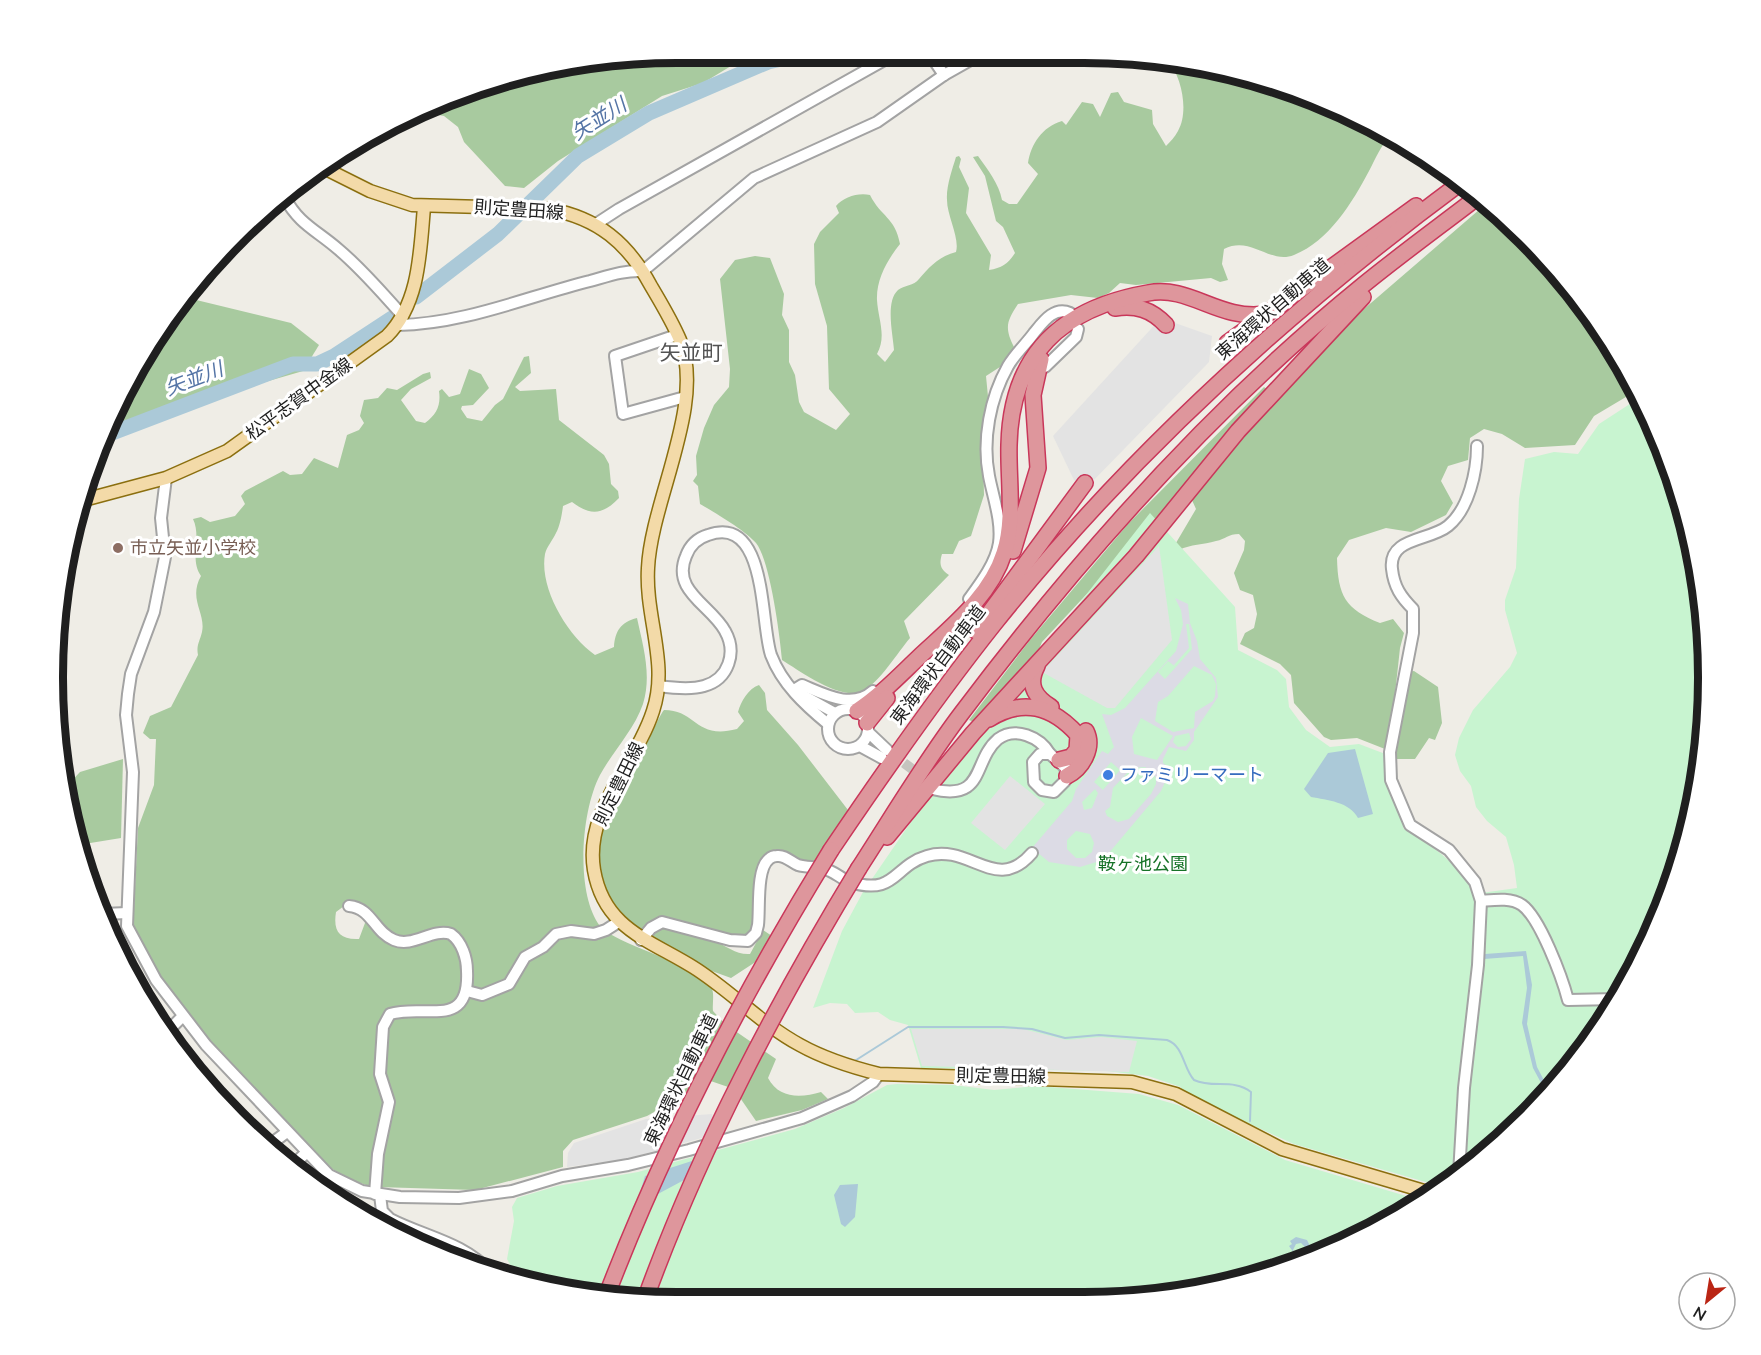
<svg xmlns="http://www.w3.org/2000/svg" width="1761" height="1355" font-family="'Nunito Sans','Noto Sans JP',sans-serif">
	<style>
		.forest { fill: #a8ca9f }
		.park { fill: #c8f4d0 }
		.parking { fill: #e3e3e3 }
		.plaza { fill: #dcdbe5; fill-rule: evenodd }
		.water { fill: #abc9d8; fill-rule: evenodd }
		.lines { fill: none; stroke-linecap: round; stroke-linejoin: round }
		.stream { stroke: #abc9d8; stroke-width: 2 }
		.river { stroke: #abc9d8; stroke-width: 15 }
		.minor-tunnel { stroke: #c5c4be; stroke-width: 10; stroke-dasharray: 10 5; stroke-linecap: butt }
		.minor-casing { stroke: #a3a3a3; stroke-width: 14 }
		.major-casing { stroke: #8b6f0f; stroke-width: 15 }
		.highway-casing { stroke: #c9375a; stroke-width: 18 }
		.minor { stroke: #fff; stroke-width: 10 }
		.major { stroke: #f3daa8; stroke-width: 12 }
		.highway { stroke: #de969c; stroke-width: 15 }
		.highway-bridge-casing { stroke: #c9375a; stroke-width: 18; stroke-linecap: butt }
		.highway-bridge { stroke: #de969c; stroke-width: 15 }
		.education-dot { fill: #8d6e63; stroke: #fff; stroke-width: 2 }
		.shop-dot { fill: #3f7fe0; stroke: #fff; stroke-width: 2 }
		.labels { text-anchor: middle; dominant-baseline: central; stroke-width: 6; stroke-linejoin: round; paint-order: stroke }
		.street-label { font-size: 18px; fill: #1f1f1f; stroke: #fff }
		.education-label { font-size: 18px; fill: #785e54; stroke: #fff; text-anchor: start }
		.shop-label { font-size: 18px; fill: #366cbe; stroke: #fff; text-anchor: start }
		.park-label { font-size: 18px; fill: #177328; stroke: #fff }
		.water-label { font-size: 20px; font-style: italic; fill: #5575a6; stroke: #fff }
		.quarter-label { font-size: 21px; fill: #525252; stroke: #fff }
		.rim { fill: none; stroke: #1f1f1f; stroke-width: 8 }
	</style>
	<rect width="100%" height="100%" fill="#efede6"/>
	<g class="forest">
		<polygon points="677,53 770,53 731,66 703,83 662,96 558,161 524,188 505,186 464,142 458,127 444,116 422,112 515,74"/>
		<path d="M 1168,61 L 1246,74 L 1360,117 L 1391,136 C 1381,144 1375,160 1369,171 C 1352,203 1329,241 1294,255 C 1270,265 1251,235 1224,249 L 1222,264 L 1228,280 L 1220,282 L 1211,278 L 1136,285 L 1120,283 L 1109,293 L 1098,298 L 1071,295 L 1018,304 C 1007,321 1004,327 1014,347 L 1003,365 L 986,376 L 989,407 L 983,454 L 984,495 L 971,536 L 959,541 L 953,554 L 942,554 C 939,564 940,569 949,575 L 904,621 L 910,638 C 898,652 879,683 863,691 C 842,702 800,671 782,660 C 780,636 770,560 756,543 C 746,531 714,512 700,504 L 698,486 L 693,481 L 697,475 L 696,456 L 704,428 L 714,405 L 729,387 L 730,369 L 720,279 L 735,260 L 755,256 L 770,258 L 784,294 L 782,315 L 789,330 L 789,362 L 795,375 L 799,402 L 804,412 L 836,430 L 850,414 L 829,389 L 827,326 L 815,284 L 814,244 L 820,232 L 839,213 L 836,206 C 843,197 859,192 870,195 C 881,217 895,217 900,244 C 888,259 876,279 877,300 C 878,319 887,336 877,354 L 885,362 L 894,350 C 893,334 885,302 898,290 C 904,285 914,286 919,279 C 929,267 940,256 956,252 C 960,238 947,216 947,200 C 946,187 952,170 956,157 L 959,156 L 961,159 L 959,167 L 969,188 L 966,213 L 991,255 L 989,270 C 1002,268 1008,264 1015,253 L 1003,227 L 996,221 L 985,176 L 973,157 L 978,156 C 988,170 999,184 1002,200 L 1009,204 L 1017,204 L 1038,174 L 1028,163 C 1031,144 1042,127 1062,121 L 1066,125 L 1082,102 L 1093,104 L 1100,117 L 1111,93 L 1118,92 L 1124,102 L 1152,110 L 1153,124 L 1166,146 C 1170,142 1175,137 1178,131 C 1189,112 1182,77 1168,61 Z"/>
		<path d="M 1487,203 L 1553,265 L 1603,331 L 1636,391 L 1594,416 L 1575,445 L 1525,448 L 1502,434 L 1484,429 L 1470,438 L 1468,460 L 1448,466 L 1441,481 L 1453,503 L 1446,515 L 1411,532 L 1386,528 L 1349,540 L 1337,558 C 1338,596 1345,609 1380,623 L 1393,619 L 1404,633 L 1400,648 L 1395,694 L 1385,749 L 1357,738 L 1331,740 L 1324,737 L 1294,703 L 1291,675 L 1280,664 L 1240,644 L 1245,633 L 1254,628 L 1257,614 L 1253,595 L 1240,590 L 1234,573 L 1244,550 L 1245,541 L 1239,534 C 1228,534 1226,539 1216,541 C 1203,545 1191,544 1179,550 L 1173,548 L 1196,509 L 1191,498 L 1265,408 L 1335,334 Z"/>
		<polygon points="188,298 291,323 319,345 303,371 111,427 136,365"/>
		<path d="M 529,356 L 531,373 L 515,387 L 520,391 L 556,389 L 559,420 L 604,455 L 609,464 L 611,484 L 618,491 L 619,498 C 603,515 590,516 572,502 L 563,506 C 562,514 560,526 556,533 C 553,540 547,546 545,554 C 539,588 567,635 595,655 L 614,647 C 615,631 621,622 637,618 C 643,646 652,675 643,704 C 634,730 613,751 600,775 C 581,811 575,893 600,926 L 592,932 L 573,929 L 556,931 L 540,946 L 522,956 L 506,983 L 488,992 L 470,989 C 470,965 470,942 447,929 C 433,932 415,940 401,939 C 377,936 376,906 348,903 L 336,912 C 333,931 339,940 359,939 L 365,923 L 364,914 L 380,934 L 399,945 L 442,935 L 450,937 L 464,961 L 465,991 L 460,1000 L 451,1007 L 436,1010 L 395,1008 L 387,1013 L 380,1025 L 377,1075 L 386,1103 L 375,1155 L 372,1187 L 346,1178 L 325,1164 L 208,1040 L 161,977 L 133,927 L 138,828 L 154,785 L 156,739 L 150,739 L 143,733 L 150,716 L 171,707 L 198,655 C 196,645 200,641 202,632 C 206,613 188,599 201,576 C 189,559 202,538 193,519 L 201,517 L 210,522 L 235,516 L 245,504 L 241,496 L 245,491 L 283,471 L 290,475 L 302,474 L 314,458 L 338,468 L 347,435 L 359,430 L 364,423 L 360,416 L 364,400 L 378,398 L 387,388 L 397,390 L 423,374 L 430,372 L 431,378 L 411,389 L 401,400 L 416,421 L 425,423 C 437,414 441,405 439,391 L 442,389 L 449,397 L 460,394 L 469,369 L 481,374 L 489,388 L 473,405 L 462,406 L 461,409 L 467,418 L 482,421 L 495,405 L 503,399 L 524,357 Z"/>
		<polygon points="1264,387 1268,390 1165,510 1042,642 1037,654 974,722 969,720 1030,640 1128,524"/>
		<polygon points="1414,671 1438,687 1442,723 1435,740 1429,738 1415,759 1396,759 1392,755 1406,672"/>
		<path d="M 759,685 L 765,693 L 767,710 L 798,745 L 848,810 L 816,862 L 767,855 C 763,878 762,909 752,931 C 750,935 745,936 740,938 L 660,918 L 647,924 L 642,931 C 607,907 588,864 604,823 C 612,800 627,780 639,759 C 646,748 658,717 664,710 C 697,710 695,740 737,729 L 744,721 L 738,712 C 741,701 748,689 759,685 Z"/>
		<polygon points="123,759 121,838 78,845 65,788 80,772"/>
		<path d="M 657,928 C 675,928 697,934 714,941 C 727,946 736,955 750,954 L 763,930 L 772,936 L 757,961 L 731,978 L 709,970 L 654,938 L 650,934 Z"/>
		<path d="M 610,934 C 635,949 695,966 711,987 C 715,993 712,1004 713,1011 L 725,1024 L 776,1059 L 768,1078 C 779,1099 801,1098 821,1092 L 828,1099 L 802,1110 L 756,1121 L 734,1089 L 699,1077 L 684,1095 L 647,1116 L 573,1140 L 563,1151 L 563,1167 L 475,1190 L 378,1187 L 381,1149 L 391,1114 L 384,1073 L 387,1025 L 393,1017 L 436,1015 L 467,999 L 470,995 L 502,991 L 519,968 L 557,935 Z"/>
	</g>
	<g class="park">
		<path d="M 1639,398 L 1661,439 L 1697,556 L 1708,678 L 1696,800 L 1661,917 L 1603,1025 L 1525,1120 L 1443,1187 L 1294,1144 L 1179,1092 L 1181,1087 L 1148,1076 L 1107,1071 L 921,1068 L 908,1025 L 890,1020 L 878,1012 L 855,1013 L 847,1004 L 830,1003 L 813,1008 L 842,931 L 863,892 L 928,797 L 1150,513 L 1235,607 L 1238,650 L 1277,670 L 1286,679 L 1289,707 L 1306,730 L 1330,747 L 1359,744 L 1388,755 L 1406,820 L 1403,828 C 1432,845 1458,863 1474,894 L 1517,888 L 1514,865 L 1506,837 L 1487,821 L 1476,807 L 1471,786 L 1460,771 L 1455,755 L 1459,738 L 1473,710 L 1510,667 L 1517,653 L 1505,610 L 1505,600 L 1516,568 L 1519,499 L 1525,459 L 1554,452 L 1578,454 L 1599,424 Z"/>
		<polygon points="897,1084 953,1085 994,1090 1036,1086 1139,1094 1178,1105 1285,1160 1423,1201 1285,1269 1165,1297 596,1297 504,1276 512,1268 507,1259 514,1221 512,1207 517,1198 557,1186 638,1172 795,1129 844,1108 887,1085"/>
	</g>
	<g class="parking">
		<polygon points="1161,318 1212,336 1209,362 1087,487 1074,480 1053,436"/>
		<polygon points="1159,546 1172,640 1115,708 1107,708 1042,672"/>
		<polygon points="1010,776 1045,804 1005,850 971,823"/>
		<polygon points="911,1029 1023,1029 1067,1040 1101,1037 1137,1041 1129,1072 922,1066"/>
		<polygon points="712,1114 716,1134 626,1159 567,1167 568,1153 574,1143 646,1119"/>
	</g>
	<path class="plaza" d="M 1175,598 L 1188,604 L 1190,623 L 1197,641 L 1200,659 L 1216,678 L 1218,697 L 1194,732 L 1194,740 L 1186,751 L 1169,747 L 1163,759 L 1163,763 L 1171,769 L 1161,791 L 1103,860 L 1080,867 L 1049,862 L 1032,848 L 1072,801 L 1076,789 L 1102,751 L 1108,754 L 1114,747 L 1102,714 L 1111,715 L 1125,708 L 1176,651 L 1183,624 L 1181,610 ZM 1186,624 L 1189,624 L 1192,649 L 1176,667 L 1174,665 L 1189,648 ZM 1168,661 L 1176,667 L 1165,679 L 1158,672 ZM 1194,666 L 1212,675 L 1216,684 L 1215,696 L 1213,701 L 1195,712 L 1194,728 L 1173,732 L 1155,721 L 1158,702 L 1168,696 ZM 1141,718 L 1173,736 L 1157,760 L 1134,754 L 1132,737 ZM 1189,733 L 1191,739 L 1186,746 L 1178,747 L 1173,742 L 1175,736 ZM 1111,762 L 1120,770 L 1103,790 L 1094,782 ZM 1145,767 L 1154,774 L 1156,779 L 1156,784 L 1151,794 L 1129,819 L 1118,822 L 1107,816 L 1105,811 L 1110,807 L 1113,788 L 1132,768 ZM 1095,789 L 1098,793 L 1092,808 L 1084,810 L 1082,802 ZM 1076,831 L 1090,834 L 1094,843 L 1092,852 L 1085,858 L 1076,858 L 1067,849 L 1067,840 Z"/>
	<g class="water">
		<path d="M 1355,749 L 1373,814 L 1358,818 C 1350,802 1327,800 1311,797 L 1304,789 L 1328,753 Z"/>
		<polygon points="1526,951 1532,985 1527,1024 1537,1067 1549,1090 1547,1094 1533,1068 1522,1023 1527,988 1523,956 1484,959 1485,954"/>
		<polygon points="695,1160 686,1179 656,1195 641,1189 645,1176"/>
		<polygon points="858,1184 855,1217 845,1227 841,1224 834,1195 840,1185"/>
		<path d="M 1296,1237 L 1307,1240 L 1311,1248 L 1308,1258 L 1300,1261 L 1289,1257 L 1294,1253 L 1289,1246 L 1292,1244 L 1290,1241 ZM 1301,1243 L 1307,1249 L 1305,1254 L 1299,1256 L 1293,1250 L 1296,1244 Z"/>
	</g>
	<g class="lines">
		<path class="stream" d="M 853,1062 L 908,1027 L 1003,1027 L 1032,1029 L 1065,1038 L 1099,1035 L 1167,1040 C 1184,1046 1183,1068 1194,1080 C 1213,1089 1233,1078 1251,1092 L 1250,1121"/>
		<g class="river">
			<polyline points="878,53 883,53"/>
			<polyline points="416,297 498,234 578,156 649,113 768,62 804,54 845,53"/>
			<polyline points="107,435 293,364 317,364 334,356 392,318"/>
		</g>
		<polyline class="minor-tunnel" points="892,754 935,786"/>
		<g class="minor-casing">
			<g id="minor">
				<polyline points="929,53 944,75"/>
				<path d="M 285,198 C 299,224 316,230 338,249 C 362,269 382,293 403,316"/>
				<polyline points="596,224 619,209 897,53"/>
				<path d="M 398,325 C 464,324 526,297 590,281 C 608,276 624,270 643,271 L 754,178 L 877,122 L 944,75 L 983,53"/>
				<polyline points="677,335 615,356 623,414 685,397"/>
				<polyline points="1045,367 1076,337 1078,329"/>
				<polyline points="166,478 161,518 165,557 154,612 131,674 128,694 126,715 133,772 127,926 156,980 206,1045 329,1175 362,1191 400,1197 459,1198 512,1191 562,1176 628,1165 689,1150 802,1118 852,1096 873,1082 879,1074"/>
				<path d="M 969,599 C 980,584 996,563 999,543 C 1002,521 993,497 989,476 C 982,440 990,398 1008,366 C 1015,354 1026,344 1034,333 C 1043,322 1054,306 1070,313"/>
				<path d="M 659,686 C 673,688 691,690 704,686 C 729,679 737,652 725,631 C 711,605 671,591 686,556 C 690,545 698,538 708,535 C 768,514 760,623 771,655 C 782,684 805,705 828,724"/>
				<path d="M 794,690 L 802,685 C 824,694 852,710 873,691"/>
				<polyline points="799,693 835,713"/>
				<circle cx="848" cy="729" r="20"/>
				<polyline points="868,732 887,750"/>
				<polyline points="860,746 882,758"/>
				<polygon points="1040,754 1050,754 1066,768 1065,781 1054,792 1042,790 1034,782 1033,762"/>
				<path d="M 932,789 C 986,802 972,761 998,739 C 1015,726 1040,737 1050,754"/>
				<polyline points="85,875 88,876 105,914"/>
				<path d="M 1481,901 C 1493,900 1511,897 1522,905 C 1540,918 1562,977 1568,1000 L 1617,999"/>
				<path d="M 349,906 C 372,908 374,932 394,940 C 413,948 432,928 451,934 C 462,942 467,958 467,971 C 470,1031 424,1003 390,1014 L 383,1027 L 380,1074 L 389,1102 L 378,1154 L 375,1194"/>
				<polyline points="103,914 127,913"/>
				<path d="M 641,940 L 651,928 L 662,922 L 730,940 L 748,941 L 756,933 L 758,925 C 760,909 756,869 769,859 C 771,857 774,856 777,856 C 785,855 791,862 798,865 C 808,868 820,866 830,871 C 837,874 842,879 850,882 C 896,896 893,866 927,856 C 970,843 996,895 1032,853"/>
				<polyline points="467,991 482,995 509,984 525,957 543,947 556,934 571,931 594,934 606,930 620,921"/>
				<polyline points="165,1034 183,1016"/>
				<polyline points="268,1146 287,1132"/>
				<polyline points="292,1166 306,1153"/>
				<path d="M 1459,1174 L 1464,1088 L 1478,965 L 1481,901 L 1475,882 L 1449,850 L 1410,825 L 1391,780 L 1390,752 L 1413,633 L 1413,609 C 1401,597 1394,587 1392,569 C 1388,537 1430,541 1448,526 C 1469,509 1477,471 1477,446"/>
				<path d="M 380,1195 L 382,1211 L 390,1219 C 425,1237 463,1242 490,1272"/>
			</g>
		</g>
		<g class="major-casing">
			<g id="major">
				<path d="M 324,168 L 370,191 L 412,205 L 549,209 C 598,218 628,243 651,286 C 661,303 672,321 680,340 C 706,404 651,501 648,568 C 645,617 669,664 653,711 C 636,764 584,810 594,870 C 604,929 650,940 693,967 C 730,990 761,1024 800,1045 C 825,1059 851,1067 879,1074 L 1132,1082 L 1176,1094 L 1282,1149 L 1434,1194"/>
				<path d="M 80,501 L 166,478 L 227,451 L 387,336 C 420,303 420,251 424,207"/>
			</g>
		</g>
		<g class="highway-casing">
			<g id="highway">
				<path d="M 1115,308 C 1136,305 1151,309 1166,325"/>
				<polyline points="1227,343 1416,206"/>
				<polyline points="1013,551 1038,468 1033,395 1041,359"/>
				<polyline points="976,631 1085,483"/>
				<path d="M 1037,666 C 1027,685 1035,697 1051,707"/>
				<path d="M 857,711 C 880,696 899,676 919,657 C 951,627 990,597 1004,553 C 1015,520 1008,479 1009,445 C 1011,354 1062,308 1148,293 C 1191,285 1218,321 1266,314"/>
				<path d="M 989,719 C 1023,698 1052,706 1078,735 L 1077,750 L 1071,757 L 1059,760"/>
				<polyline points="867,723 887,698"/>
				<path d="M 1067,776 C 1083,768 1094,747 1086,731"/>
				<polyline points="887,837 973,733 1136,556 1238,431 1363,297"/>
				<path d="M 831,850 C 883,773 936,697 994,624 C 1129,455 1290,309 1463,181"/>
				<path d="M 859,868 C 892,817 924,763 961,714 C 1077,560 1212,408 1362,286 C 1400,255 1440,226 1479,196"/>
			</g>
		</g>
		<use href="#minor" class="minor"/>
		<use href="#major" class="major"/>
		<use href="#highway" class="highway"/>
		<g class="highway-bridge-casing">
			<g id="highway-bridge">
				<path d="M 606,1297 C 666,1140 743,993 831,850"/>
				<path d="M 646,1297 C 701,1146 776,1005 859,868"/>
			</g>
		</g>
		<use href="#highway-bridge" class="highway-bridge"/>
	</g>
	<circle class="education-dot" cx="118" cy="548" r="6"/>
	<circle class="shop-dot" cx="1108" cy="775" r="6"/>
	<g class="labels">
		<g class="street-label">
			<text transform="translate(519 210) rotate(4)">則定豊田線</text>
			<text transform="translate(1273 309) rotate(-41)">東海環状自動車道</text>
			<text transform="translate(299 399) rotate(-36)">松平志賀中金線</text>
			<text transform="translate(938 665) rotate(-53)">東海環状自動車道</text>
			<text transform="translate(619 784) rotate(-64)">則定豊田線</text>
			<text transform="translate(1001 1076) rotate(1)">則定豊田線</text>
			<text transform="translate(681 1080) rotate(-64)">東海環状自動車道</text>
		</g>
		<g class="education-label">
			<text x="130" y="548">市立矢並小学校</text>
		</g>
		<g class="shop-label">
			<text x="1120" y="775">ファミリーマート</text>
		</g>
		<g class="park-label">
			<text x="1143" y="864">鞍ヶ池公園</text>
		</g>
		<g class="water-label">
			<text transform="translate(599 119) rotate(-32)">矢並川</text>
			<text transform="translate(194 379) rotate(-21)">矢並川</text>
		</g>
		<g class="quarter-label">
			<text x="691" y="353">矢並町</text>
		</g>
	</g>
	<path d="M0 0H1761V1355H0ZM677 63H1084A614 614 0 0 1 1698 677V678A614 614 0 0 1 1084 1292H677A614 614 0 0 1 63 678V677A614 614 0 0 1 677 63Z" fill="#fff" fill-rule="evenodd"/>
	<path class="rim" d="M677 63H1084A614 614 0 0 1 1698 677V678A614 614 0 0 1 1084 1292H677A614 614 0 0 1 63 678V677A614 614 0 0 1 677 63Z"/>
	<g transform="translate(1707 1301) rotate(210)"><circle r="28" fill="#ffffff" stroke="#a5a5a5" stroke-width="1.5"/>
	<path d="M0-4.5L10 22L0 15L-10 22Z" fill="#ba2514"/>
	<text y="-9" font-size="16" font-weight="bold" text-anchor="middle" fill="#1f1f1f">N</text>
	</g>
</svg>
